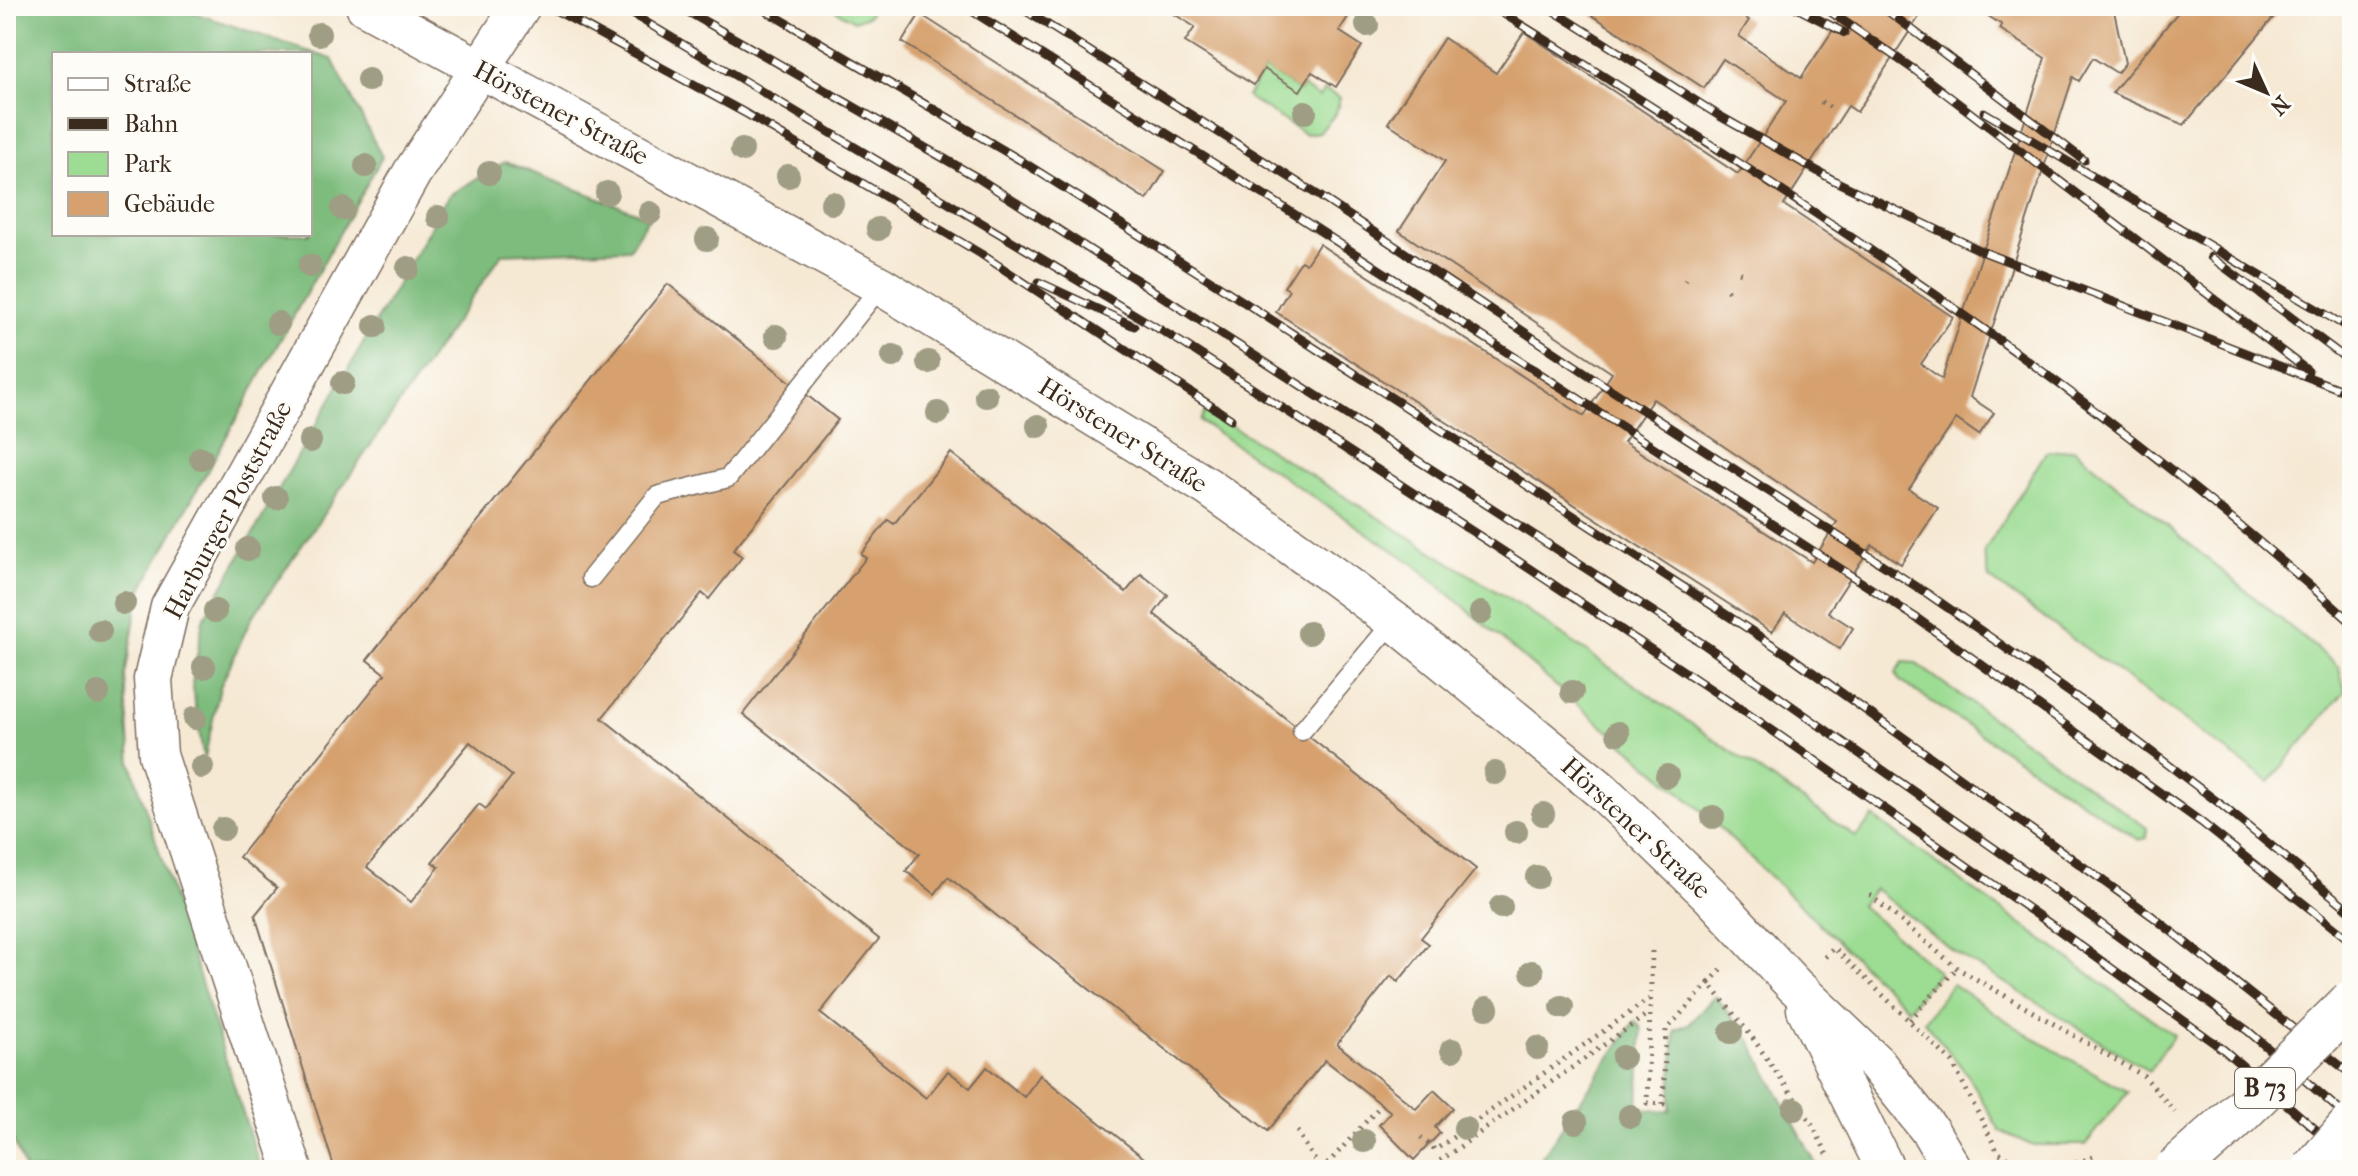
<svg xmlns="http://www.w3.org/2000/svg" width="2358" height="1176" font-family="'IM FELL French Canon',serif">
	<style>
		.green { fill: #9cdc93; stroke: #6c8358; stroke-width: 2 }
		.forest { fill: #7dbc7d; stroke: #5c734e; stroke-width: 2; fill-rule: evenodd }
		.building { fill: #d6a16e; fill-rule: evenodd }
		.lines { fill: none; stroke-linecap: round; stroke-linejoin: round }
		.lane-casing { stroke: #7c6d5e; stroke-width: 21 }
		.street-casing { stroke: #7c6d5e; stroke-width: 41 }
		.path { stroke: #7c6d5e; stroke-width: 5; stroke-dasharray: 2 6; stroke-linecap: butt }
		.lane { stroke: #fff; stroke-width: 18 }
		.street { stroke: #fff; stroke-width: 38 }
		.rail-casing { stroke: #3b2a1e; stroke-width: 9 }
		.rail { stroke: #fdfcf7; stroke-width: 6; stroke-dasharray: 18; stroke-linecap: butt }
		.primary-bridge-casing { stroke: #7c6d5e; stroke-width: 47; stroke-linecap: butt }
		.primary-bridge { stroke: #fff; stroke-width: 44 }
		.tree { fill: #9f9d83 }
		.labels { text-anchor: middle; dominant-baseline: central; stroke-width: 6; stroke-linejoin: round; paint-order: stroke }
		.shield { fill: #fdfcf7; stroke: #75695f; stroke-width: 2 }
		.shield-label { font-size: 24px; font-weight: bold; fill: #3b2a1e }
		.street-label { font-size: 26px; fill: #3b2a1e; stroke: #fdfcf7 }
	</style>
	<rect width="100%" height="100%" fill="#fdfcf7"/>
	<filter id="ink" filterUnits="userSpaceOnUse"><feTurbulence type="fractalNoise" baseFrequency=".0125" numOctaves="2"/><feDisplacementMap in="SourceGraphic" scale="16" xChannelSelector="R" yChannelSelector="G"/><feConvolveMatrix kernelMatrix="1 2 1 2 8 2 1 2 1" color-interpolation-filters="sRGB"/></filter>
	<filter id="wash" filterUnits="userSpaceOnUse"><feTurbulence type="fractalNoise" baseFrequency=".006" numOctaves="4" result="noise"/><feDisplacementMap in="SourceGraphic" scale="32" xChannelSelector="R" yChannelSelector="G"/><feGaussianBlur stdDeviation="1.8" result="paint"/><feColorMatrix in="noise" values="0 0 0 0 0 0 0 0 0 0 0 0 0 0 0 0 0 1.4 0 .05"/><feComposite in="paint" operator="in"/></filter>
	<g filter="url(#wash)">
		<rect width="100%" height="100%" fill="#f6e9d4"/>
		<g class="green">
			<polygon points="828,6 874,6 868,16 854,21"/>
			<polygon points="1264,69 1300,91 1303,87 1319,97 1325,90 1340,98 1336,113 1320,132 1305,134 1247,97"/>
			<polygon points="1206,410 1526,610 1856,837 1873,817 2174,1035 2149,1071 1953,951 1875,889 1860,905 1939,972 1908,1009 1702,811 1415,565 1200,421"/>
			<polygon points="2074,449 2339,667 2345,691 2269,782 1989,578 1984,552 2046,452"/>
			<polygon points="1903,662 1915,663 2147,828 2147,838 2139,840 1899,680 1896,673"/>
			<polygon points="1952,984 2028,1035 2128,1092 2085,1145 2031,1145 2000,1131 1968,1075 1924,1021"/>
		</g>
		<g class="forest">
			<path d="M 6,6 L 174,6 L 332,59 L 382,157 L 139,594 L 125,676 L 131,763 L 261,1170 L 25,1170 L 6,1122 ZM 54,54 L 310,54 L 310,234 L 54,234 Z"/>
			<polygon points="505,162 649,217 629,249 502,254 250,621 220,687 204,761 192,684 203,620 449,195"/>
			<polygon points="1715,996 1750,1040 1819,1170 1533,1170 1635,1021 1642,1029 1638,1109 1670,1111 1675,1030 1690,1023"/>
		</g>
		<g id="blocks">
			<g class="building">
				<polygon points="1161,6 1355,6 1339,31 1362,46 1336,87 1312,72 1300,91 1264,69 1254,85 1185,42 1195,27"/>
				<path d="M 1578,6 L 1727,6 L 1749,20 L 1739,36 L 1801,78 L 1849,6 L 1926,6 L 1857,112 L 1848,106 L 1784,205 L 1953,317 L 1921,364 L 1942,379 L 2045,58 L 2000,29 L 2002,25 L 1973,6 L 2113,6 L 2125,63 L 2117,73 L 2093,58 L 2079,81 L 2073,77 L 1970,397 L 1994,413 L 1979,435 L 1956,419 L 1909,489 L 1938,508 L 1901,564 L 1872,545 L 1828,612 L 1853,628 L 1840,649 L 1785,613 L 1772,632 L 1276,312 L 1289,290 L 1284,287 L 1301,261 L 1306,264 L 1319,244 L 1584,416 L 1612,373 L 1399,231 L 1445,161 L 1388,123 L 1444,38 L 1496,73 L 1524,32 L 1738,174 L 1786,101 L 1723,59 L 1704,88 ZM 1653,399 L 1837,522 L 1812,562 L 1624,442 Z"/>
				<polygon points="2183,6 2283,6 2184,125 2112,93"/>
				<polygon points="920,14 1165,171 1147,200 902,42"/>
				<path d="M 668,284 L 838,420 L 733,550 L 742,557 L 709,599 L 702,593 L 602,718 L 879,939 L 820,1013 L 926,1098 L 948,1071 L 970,1088 L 987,1067 L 1024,1097 L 1040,1075 L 1159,1170 L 335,1170 L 255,915 L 277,888 L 239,857 L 385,674 L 367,660 ZM 470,742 L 512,776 L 486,809 L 479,804 L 432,862 L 439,867 L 411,902 L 367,867 Z"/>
				<polygon points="951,453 1126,592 1141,574 1168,595 1154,614 1476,869 1421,938 1429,944 1398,982 1391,976 1337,1044 1416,1109 1434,1090 1453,1108 1435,1127 1440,1133 1414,1160 1379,1125 1391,1112 1325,1060 1268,1131 948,877 935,894 906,871 919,854 743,714 866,558 861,554 888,520 894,524"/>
			</g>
		</g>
	</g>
	<g filter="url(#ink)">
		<use href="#blocks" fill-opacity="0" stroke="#7c6d5e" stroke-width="2"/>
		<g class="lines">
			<g class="lane-casing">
				<g id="lane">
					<polyline points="591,578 657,496 728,478 881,286"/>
					<polyline points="1302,731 1394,621"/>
				</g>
			</g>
			<g class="street-casing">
				<g id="street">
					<polyline points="365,6 881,286 1208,487 1335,577 1394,621 1601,790 1710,895 1794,985 1876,1063 1930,1131 1953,1170"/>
					<polyline points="1806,1009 1886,1170"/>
					<polyline points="293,1170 158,755 153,679 170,607 412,173 521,6"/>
				</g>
			</g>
			<g class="path">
				<polyline points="1821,102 1833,109"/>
				<polyline points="1739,272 1742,273"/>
				<polyline points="1685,281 1687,278"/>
				<polyline points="1727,290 1729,292"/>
				<polyline points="1870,895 1957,968 2144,1076 2175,1112"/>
				<polyline points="1652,951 1647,1103 1663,1104 1666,1030 1709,983 1752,1037 1810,1121 1830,1159"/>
				<polyline points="1825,957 1834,948 1952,1062 1998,1152 2031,1170"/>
				<polyline points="1709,983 1722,969"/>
				<polyline points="1910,1020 1957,968"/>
				<polyline points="1297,1131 1321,1170"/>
				<polyline points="1421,1137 1435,1150 1649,999"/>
				<polyline points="1322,1170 1382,1104"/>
				<polyline points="1427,1170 1649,1013"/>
				<polyline points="2037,1170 2060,1168 2094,1157"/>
			</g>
			<use href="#lane" class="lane"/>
			<use href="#street" class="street"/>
			<g class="rail-casing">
				<g id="rail">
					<polyline points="548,6 745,113 981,254 1231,419"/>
					<polyline points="619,6 1184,344 1518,561 1763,724 2056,928 2224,1050 2352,1161"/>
					<polyline points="678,6 978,178 1705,645 2082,910 2248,1031 2352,1121"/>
					<polyline points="758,6 1020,160 1213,282 1790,656 2152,916 2352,1075"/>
					<polyline points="964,6 1274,201 1915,617 2201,822 2352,942"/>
					<polyline points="1018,6 1318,195 1607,387 1928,594 2108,719 2219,803 2352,912"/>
					<path d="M 1491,6 C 1791,192 2090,385 2352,623"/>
					<polyline points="1546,6 1718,115 1835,181 1984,252 2352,394"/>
					<polyline points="1793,6 1845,33"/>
					<polyline points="1822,6 1916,71 2308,371"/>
					<polyline points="1881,6 2084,160"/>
					<polyline points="1984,112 2352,330"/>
					<polyline points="2211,257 2352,363"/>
					<polyline points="1039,282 1134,326"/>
				</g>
			</g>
			<use href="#rail" class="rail"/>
			<g class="primary-bridge-casing">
				<g id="primary-bridge">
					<polyline points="2176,1170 2230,1122 2352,1002"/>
					<polyline points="2314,1170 2352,1125"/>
				</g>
			</g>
			<use href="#primary-bridge" class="primary-bridge"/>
		</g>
		<g class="tree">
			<circle cx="1367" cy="25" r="12"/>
			<circle cx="319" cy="34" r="12"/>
			<circle cx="368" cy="80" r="12"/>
			<circle cx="1305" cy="112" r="12"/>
			<circle cx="742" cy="150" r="12"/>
			<circle cx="366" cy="166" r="12"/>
			<circle cx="489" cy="173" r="12"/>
			<circle cx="788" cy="176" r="12"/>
			<circle cx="607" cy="193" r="12"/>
			<circle cx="832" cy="203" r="12"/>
			<circle cx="343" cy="209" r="12"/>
			<circle cx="650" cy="213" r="12"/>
			<circle cx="438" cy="217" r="12"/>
			<circle cx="878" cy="229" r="12"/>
			<circle cx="707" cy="239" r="12"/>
			<circle cx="310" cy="266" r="12"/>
			<circle cx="408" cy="268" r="12"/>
			<circle cx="278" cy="323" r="12"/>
			<circle cx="375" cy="326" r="12"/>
			<circle cx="776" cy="336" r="12"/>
			<circle cx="893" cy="356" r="12"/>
			<circle cx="928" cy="362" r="12"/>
			<circle cx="343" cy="383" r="12"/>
			<circle cx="986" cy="396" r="12"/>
			<circle cx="938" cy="413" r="12"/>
			<circle cx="1038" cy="426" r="12"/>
			<circle cx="310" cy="441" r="12"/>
			<circle cx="201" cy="458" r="12"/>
			<circle cx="276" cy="498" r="12"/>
			<circle cx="248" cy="549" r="12"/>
			<circle cx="124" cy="603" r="12"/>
			<circle cx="215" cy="611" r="12"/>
			<circle cx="1481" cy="613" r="12"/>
			<circle cx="100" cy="631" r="12"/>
			<circle cx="1309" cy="633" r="12"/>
			<circle cx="204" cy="667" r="12"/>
			<circle cx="1572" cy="692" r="12"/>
			<circle cx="98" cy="693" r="12"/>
			<circle cx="195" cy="718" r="12"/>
			<circle cx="1618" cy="733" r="12"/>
			<circle cx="202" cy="767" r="12"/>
			<circle cx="1495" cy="773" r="12"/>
			<circle cx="1667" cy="776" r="12"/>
			<circle cx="1543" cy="814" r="12"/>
			<circle cx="1713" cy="817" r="12"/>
			<circle cx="223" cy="829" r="12"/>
			<circle cx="1516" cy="832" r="12"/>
			<circle cx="1537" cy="877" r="12"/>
			<circle cx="1501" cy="907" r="12"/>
			<circle cx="1532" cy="972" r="12"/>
			<circle cx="1562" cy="1007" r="12"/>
			<circle cx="1487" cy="1008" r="12"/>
			<circle cx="1731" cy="1032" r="12"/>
			<circle cx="1537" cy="1048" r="12"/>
			<circle cx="1452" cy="1050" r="12"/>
			<circle cx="1623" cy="1057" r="12"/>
			<circle cx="1794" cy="1109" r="12"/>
			<circle cx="1630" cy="1116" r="12"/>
			<circle cx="1576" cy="1122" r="12"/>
			<circle cx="1465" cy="1128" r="12"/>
			<circle cx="1364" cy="1141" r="12"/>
		</g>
	</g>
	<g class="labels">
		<rect class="shield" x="2235" y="1068" width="60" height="40" rx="6"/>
		<g class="shield-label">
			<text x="2265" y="1088">B 73</text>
		</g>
		<g class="street-label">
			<text transform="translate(561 113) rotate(28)">Hörstener Straße</text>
			<text transform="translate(1123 435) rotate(32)">Hörstener Straße</text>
			<text transform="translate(228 510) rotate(-62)">Harburger Poststraße</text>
			<text transform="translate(1636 828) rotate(43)">Hörstener Straße</text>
		</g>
	</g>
	<rect width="2358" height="1176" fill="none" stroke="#fdfcf7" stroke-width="32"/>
	<rect x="52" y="52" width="260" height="184" fill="#fdfcf7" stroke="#afa8a0" stroke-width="2"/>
	<rect x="68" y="78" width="40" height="12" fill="#ffffff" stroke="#afa8a0" stroke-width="2"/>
	<text x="124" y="92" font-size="24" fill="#3b2a1e">Straße</text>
	<rect x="68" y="118" width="40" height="12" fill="#3b2a1e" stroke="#afa8a0" stroke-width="2"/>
	<text x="124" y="132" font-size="24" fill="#3b2a1e">Bahn</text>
	<rect x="68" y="152" width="40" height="24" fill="#9cdc93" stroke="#afa8a0" stroke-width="2"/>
	<text x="124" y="172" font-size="24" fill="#3b2a1e">Park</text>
	<rect x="68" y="192" width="40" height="24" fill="#d6a16e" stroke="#afa8a0" stroke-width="2"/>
	<text x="124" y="212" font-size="24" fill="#3b2a1e">Gebäude</text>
	<g transform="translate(2266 92) rotate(134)" stroke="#fdfcf7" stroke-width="6" paint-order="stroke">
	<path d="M0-6L14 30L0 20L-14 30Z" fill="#3b2a1e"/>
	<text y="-12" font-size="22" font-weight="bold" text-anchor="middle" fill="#3b2a1e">N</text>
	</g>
</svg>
